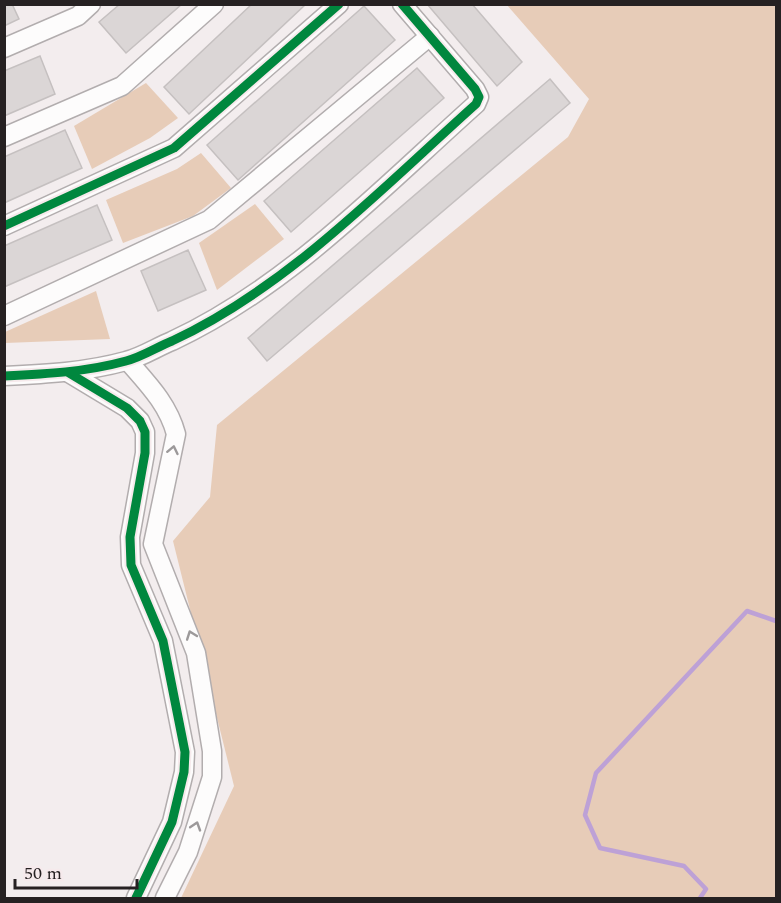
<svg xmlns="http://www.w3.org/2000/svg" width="781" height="903" font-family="Spectral,serif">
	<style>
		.green { fill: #e7ccb8 }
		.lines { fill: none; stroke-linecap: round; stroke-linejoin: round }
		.stream { stroke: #bda1d6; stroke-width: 4.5 }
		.building { fill: #dbd6d6; stroke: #c5c0c0; stroke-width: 1.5 }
		.street-casing { stroke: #b2adae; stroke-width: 21 }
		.street { stroke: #fdfcfc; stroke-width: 18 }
		.cycleway-casing { stroke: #f6eaec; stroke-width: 13 }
		.cycleway { stroke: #00873e; stroke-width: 9 }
		.oneway { stroke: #9c999a }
	</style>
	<rect width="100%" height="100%" fill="#f3edee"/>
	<g class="green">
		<polygon points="507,5 776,5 776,898 181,898 234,786 173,541 210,497 217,425 568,137 589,99"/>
		<polygon points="146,83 178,118 150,138 92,169 74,126"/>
		<polygon points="201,153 231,188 193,216 123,243 106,200 177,169"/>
		<polygon points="255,204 284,239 217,290 199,243"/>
		<polygon points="96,291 110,339 5,343 5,332"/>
	</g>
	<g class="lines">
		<polyline class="stream" points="700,898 706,889 684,866 600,848 585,815 596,773 747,611 776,621"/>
	</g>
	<g class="building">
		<polygon points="4,4 12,4 19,19 4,26"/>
		<polygon points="120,4 182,4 126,53 99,22"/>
		<polygon points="252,4 306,4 189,114 164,87"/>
		<polygon points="427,4 472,4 522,62 497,86"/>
		<polygon points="364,6 395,40 238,180 207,145"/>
		<polygon points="40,56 55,94 4,116 4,71"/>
		<polygon points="417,68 444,98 291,232 264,201"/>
		<polygon points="550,79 570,103 267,361 248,338"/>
		<polygon points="65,130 82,168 4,203 4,157"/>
		<polygon points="97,205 112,240 4,287 4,246"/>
		<polygon points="188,250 206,290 158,311 141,271"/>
	</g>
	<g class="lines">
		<g class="street-casing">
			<g id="street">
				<polyline points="4,48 78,16 91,4"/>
				<polyline points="4,137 122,86 214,4"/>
				<polyline points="4,226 174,148 339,4"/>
				<polyline points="4,316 209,220 430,36"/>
				<path d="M 128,361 C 148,384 168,404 176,434 L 153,544 L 196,653 L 212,751 L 212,777 L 188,852 L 165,898"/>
				<polyline points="69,373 127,408 140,421 145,432 145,453 130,537 131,565 163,641 185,752 184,772 172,822 136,898"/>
				<path d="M 4,376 C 46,374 86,372 126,361 C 142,357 157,347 172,341 C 288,287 381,189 476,104 L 479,97 L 475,89 L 402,4"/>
			</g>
		</g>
		<use href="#street" class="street"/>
		<g class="cycleway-casing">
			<g id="cycleway">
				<polyline points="4,226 174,148 339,4"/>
				<polyline points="69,373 127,408 140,421 145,432 145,453 130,537 131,565 163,641 185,752 184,772 172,822 136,898"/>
				<path d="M 4,376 C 46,374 86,372 126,361 C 142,357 157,347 172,341 C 288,287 381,189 476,104 L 479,97 L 475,89 L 402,4"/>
			</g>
		</g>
		<use href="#cycleway" class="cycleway"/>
	</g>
	<defs><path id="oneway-chevron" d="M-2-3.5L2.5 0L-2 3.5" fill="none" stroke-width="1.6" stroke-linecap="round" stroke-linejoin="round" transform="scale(1.5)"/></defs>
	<g class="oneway">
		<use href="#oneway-chevron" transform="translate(173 450) rotate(-78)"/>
		<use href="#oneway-chevron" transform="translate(191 635) rotate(-110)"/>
		<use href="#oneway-chevron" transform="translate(196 826) rotate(-72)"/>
	</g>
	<rect width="781" height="903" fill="none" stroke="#262122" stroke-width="12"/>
	<path d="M15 879v9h122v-9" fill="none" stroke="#262122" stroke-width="3"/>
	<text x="24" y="879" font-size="18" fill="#262122" stroke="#f6eaec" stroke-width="4.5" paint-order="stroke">50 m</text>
</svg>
